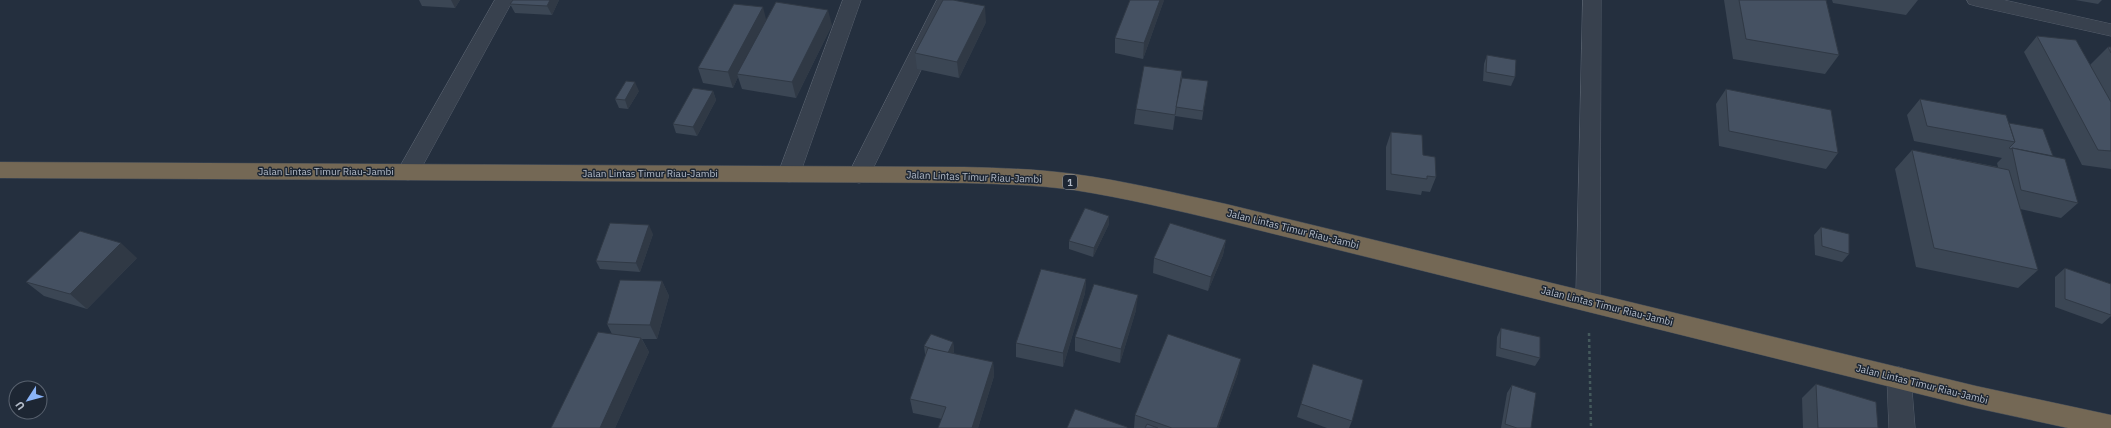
<svg xmlns="http://www.w3.org/2000/svg" width="2111" height="428" font-family="'IBM Plex Sans',sans-serif">
	<style>
		.lines { fill: none; stroke-linecap: round; stroke-linejoin: round }
		.minor-casing { stroke: #565f6c; stroke-width: 1 }
		.highway-casing { stroke: #434c59; stroke-width: 1 }
		.path { stroke: #44595c; stroke-width: 2.5; stroke-dasharray: 3 3; stroke-linecap: butt }
		.minor { fill: #38414e; fill-rule: evenodd }
		.highway { fill: #746855; fill-rule: evenodd }
		.wall { fill: #3b4654 }
		.shaded-wall { fill: #303945 }
		.building { fill: #455162; stroke: #303945 }
		.labels { text-anchor: middle; dominant-baseline: central; stroke-width: 3; stroke-linejoin: round; paint-order: stroke }
		.shield { fill: #1d2633; stroke: #878f9c; stroke-width: 1 }
		.shield-label { font-size: 9px; font-weight: bold; fill: #b4bcc9 }
		.street-label { font-size: 10px; fill: #b4bcc9; stroke: #1d2633 }
	</style>
	<rect width="100%" height="100%" fill="#242f3e"/>
	<g class="lines">
		<g class="minor-casing">
			<g id="minor">
				<polygon points="495,0 513,0 416,178 408,180 400,178 397,172"/>
				<polygon points="843,0 861,0 800,174 797,180 789,182 781,180 778,174"/>
				<polygon points="937,0 955,0 867,181 859,183 851,181 848,175"/>
				<polygon points="1583,0 1601,0 1600,301 1596,308 1588,311 1580,308 1576,301"/>
				<polygon points="1967,0 2004,0 2111,24 2111,36 1976,6 1969,4"/>
				<polygon points="1899,367 1908,370 1911,378 1915,428 1889,428 1887,378 1890,370"/>
			</g>
		</g>
		<g class="highway-casing">
			<path id="highway" d="M 0,162 L 964,167 C 1001,168 1037,169 1074,174 C 1125,181 1175,193 1226,204 L 1976,386 L 2111,415 L 2111,428 L 2068,428 L 1976,408 L 1226,222 C 1175,210 1125,198 1074,190 C 1037,185 1001,184 964,183 L 0,178 Z"/>
		</g>
		<polyline class="path" points="1589,333 1591,428"/>
		<use href="#minor" class="minor"/>
		<use href="#highway" class="highway"/>
	</g>
	<g class="wall">
		<polygon points="419,0 460,0 455,8 422,6"/>
		<polygon points="513,0 559,0 552,15 515,13 510,4"/>
		<polygon points="1164,0 1143,59 1115,53 1115,38"/>
		<polygon points="1724,0 1826,0 1839,55 1825,74 1733,59"/>
		<polygon points="1832,0 1918,0 1906,15 1833,3"/>
		<polygon points="2075,0 2102,0 2098,4"/>
		<polygon points="766,20 832,25 796,98 742,89 738,77 733,88 703,83 698,68"/>
		<polygon points="986,22 959,78 917,69 915,53"/>
		<polygon points="2037,36 2090,65 2108,47 2111,47 2111,169 2082,165 2024,52"/>
		<polygon points="1487,55 1515,77 1511,86 1483,81 1484,64"/>
		<polygon points="1182,71 1182,78 1208,81 1202,120 1175,116 1173,130 1134,124 1136,109"/>
		<polygon points="1726,89 1838,153 1826,169 1719,146 1716,104"/>
		<polygon points="639,91 628,109 619,108 615,99"/>
		<polygon points="713,91 716,100 697,136 676,133 673,124"/>
		<polygon points="1920,99 2009,123 2053,156 2078,203 2061,218 2020,209 2038,270 2018,288 1916,267 1895,169 1912,150 1998,167 1997,163 2002,158 1914,141 1907,115"/>
		<polygon points="1391,132 1423,155 1436,177 1430,192 1422,191 1421,195 1386,190 1386,147"/>
		<polygon points="1109,224 1093,257 1069,249 1069,241"/>
		<polygon points="1821,227 1849,254 1842,262 1815,255 1814,235"/>
		<polygon points="653,234 640,272 600,269 596,261"/>
		<polygon points="1226,240 1223,255 1208,291 1153,273 1154,258"/>
		<polygon points="137,258 87,309 44,296 26,282"/>
		<polygon points="2065,268 2111,284 2111,316 2102,324 2055,307 2055,277"/>
		<polygon points="1086,279 1085,293 1063,367 1016,357 1016,343"/>
		<polygon points="662,281 669,296 657,339 642,339 649,352 615,428 551,428 612,334 607,324"/>
		<polygon points="1136,310 1120,363 1075,351 1075,337"/>
		<polygon points="1501,328 1540,358 1535,366 1496,356 1497,337"/>
		<polygon points="953,342 954,351 953,354 993,362 994,376 978,428 938,428 942,419 913,413 910,399 926,355 925,354 924,346"/>
		<polygon points="1313,364 1352,421 1349,428 1327,428 1297,417"/>
		<polygon points="1238,373 1218,428 1134,428 1135,415"/>
		<polygon points="1816,384 1878,428 1803,428 1802,398"/>
		<polygon points="1512,385 1531,428 1501,428 1507,393"/>
	</g>
	<g class="shaded-wall">
		<polygon points="451,0 460,0 455,8"/>
		<polygon points="550,0 559,0 552,15 547,6"/>
		<polygon points="1160,0 1164,0 1143,59 1144,43"/>
		<polygon points="985,6 986,22 959,78 957,62"/>
		<polygon points="763,7 767,23 737,74 738,77 733,88 728,72"/>
		<polygon points="828,10 832,25 796,98 792,82"/>
		<polygon points="635,82 639,91 628,109 625,100"/>
		<polygon points="713,91 716,100 697,136 693,127"/>
		<polygon points="1109,216 1109,224 1093,257 1094,248"/>
		<polygon points="649,225 653,234 640,272 636,263"/>
		<polygon points="1226,240 1223,255 1208,291 1211,277"/>
		<polygon points="121,243 137,258 87,309 70,294"/>
		<polygon points="1086,279 1085,293 1063,367 1063,353"/>
		<polygon points="662,281 669,296 657,339 650,325"/>
		<polygon points="1138,295 1136,310 1120,363 1121,349"/>
		<polygon points="641,338 649,352 615,428 600,428"/>
		<polygon points="953,342 954,351 948,362 947,354"/>
		<polygon points="1241,359 1238,373 1218,428 1217,428"/>
		<polygon points="993,362 994,376 978,428 972,428"/>
	</g>
	<g class="building">
		<polygon points="513,0 550,0 547,6 510,4"/>
		<polygon points="943,0 953,0 985,6 957,62 915,53"/>
		<polygon points="1130,0 1160,0 1144,43 1115,38"/>
		<polygon points="1739,0 1826,0 1839,55 1746,39"/>
		<polygon points="776,2 828,10 792,82 737,74"/>
		<polygon points="734,4 763,7 728,72 698,68"/>
		<polygon points="2037,36 2076,40 2111,102 2111,151 2098,150"/>
		<polygon points="2108,47 2111,47 2111,53"/>
		<polygon points="1487,55 1516,60 1515,77 1486,72"/>
		<polygon points="1144,66 1182,71 1175,115 1136,109"/>
		<polygon points="1182,78 1208,81 1203,111 1176,107"/>
		<polygon points="626,81 635,82 625,100 615,99"/>
		<polygon points="693,88 713,91 693,127 673,124"/>
		<polygon points="1726,89 1831,110 1838,153 1729,131"/>
		<polygon points="1920,99 2006,115 2015,142 1927,126"/>
		<polygon points="2009,123 2043,129 2053,156 2012,148 2011,149 2009,148 2015,142"/>
		<polygon points="1391,132 1422,135 1423,155 1435,157 1436,177 1427,176 1427,179 1391,174"/>
		<polygon points="2012,148 2065,159 2078,203 2021,190"/>
		<polygon points="1912,150 2009,170 2038,270 1934,248"/>
		<polygon points="1085,208 1109,216 1094,248 1069,241"/>
		<polygon points="610,223 649,225 636,263 596,261"/>
		<polygon points="1170,223 1226,240 1211,277 1154,258"/>
		<polygon points="1821,227 1849,234 1849,254 1822,246"/>
		<polygon points="80,231 121,243 70,294 26,282"/>
		<polygon points="2065,268 2111,284 2111,315 2065,299"/>
		<polygon points="1041,269 1086,279 1063,353 1016,343"/>
		<polygon points="620,280 662,281 650,325 607,324"/>
		<polygon points="1094,284 1138,295 1121,349 1075,337"/>
		<polygon points="1501,328 1540,337 1540,358 1500,348"/>
		<polygon points="598,332 641,338 600,428 551,428"/>
		<polygon points="931,334 953,342 948,353 935,350 924,346"/>
		<polygon points="1168,334 1241,359 1217,428 1172,428 1135,415"/>
		<polygon points="928,348 993,362 972,428 938,428 946,407 910,399"/>
		<polygon points="1313,364 1363,380 1352,421 1301,404"/>
		<polygon points="1816,384 1876,402 1878,428 1818,428"/>
		<polygon points="1512,385 1536,393 1531,428 1517,428 1505,424"/>
		<polygon points="1075,409 1127,427 1127,428 1067,428"/>
		<polygon points="1147,424 1158,428 1145,428"/>
	</g>
	<g class="labels">
		<rect class="shield" x="1063" y="175" width="14" height="14" rx="3"/>
		<g class="shield-label">
			<text x="1070" y="182">1</text>
		</g>
		<g class="street-label">
			<text x="326" y="171">Jalan Lintas Timur Riau-Jambi</text>
			<text x="650" y="173">Jalan Lintas Timur Riau-Jambi</text>
			<text transform="translate(974 177) rotate(2)">Jalan Lintas Timur Riau-Jambi</text>
			<text transform="translate(1293 229) rotate(14)">Jalan Lintas Timur Riau-Jambi</text>
			<text transform="translate(1607 306) rotate(14)">Jalan Lintas Timur Riau-Jambi</text>
			<text transform="translate(1922 384) rotate(14)">Jalan Lintas Timur Riau-Jambi</text>
		</g>
	</g>
	<g transform="translate(28 400) rotate(234)"><circle r="19" fill="#1d2633" stroke="#59626f"/>
	<path d="M0-3L7 15L0 10L-7 15Z" fill="#8ab4f8"/>
	<text y="-6" font-size="11" font-weight="bold" text-anchor="middle" fill="#b4bcc9">U</text>
	</g>
</svg>
